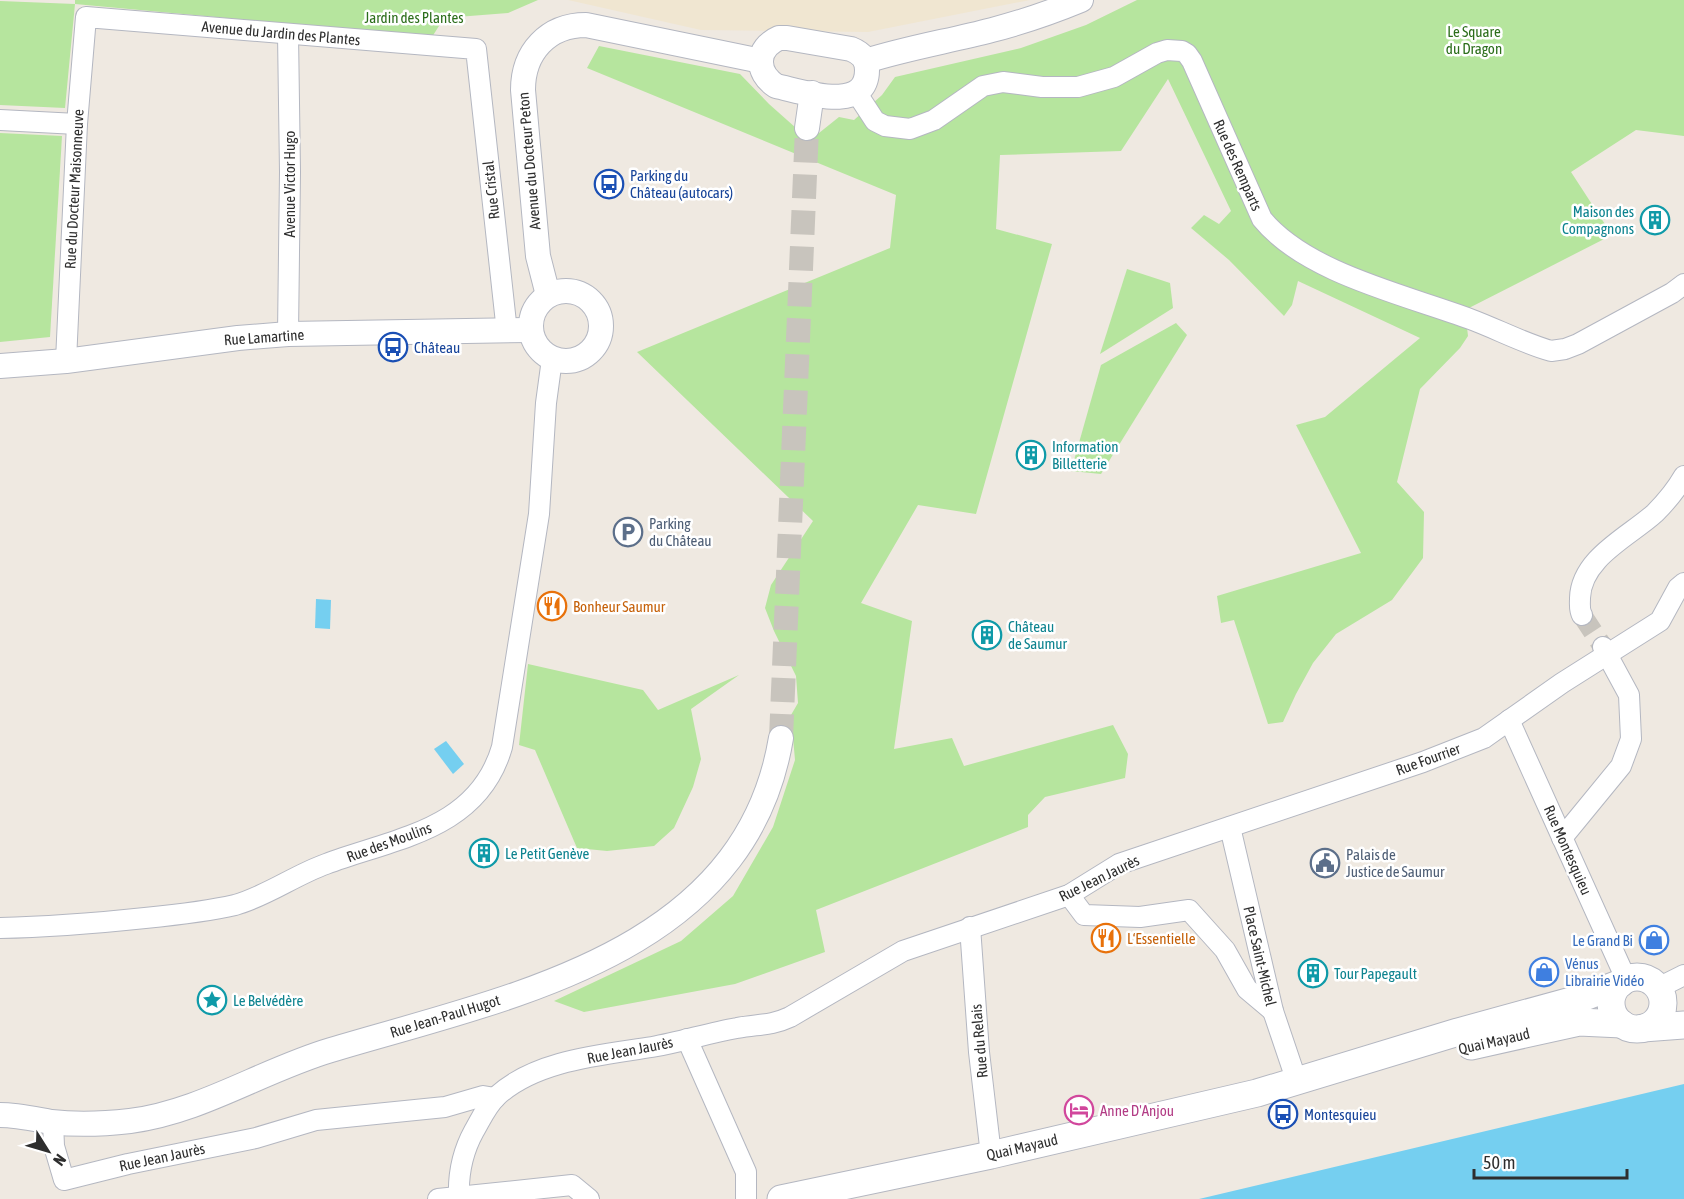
<svg xmlns="http://www.w3.org/2000/svg" width="1684" height="1199" font-family="'Asap Condensed',sans-serif">
	<style>
		.education { fill: #f0e6d1 }
		.green { fill: #b6e59e }
		.water { fill: #75cff0 }
		.lines { fill: none; stroke-linecap: round; stroke-linejoin: round }
		.minor-tunnel { stroke: #c8c4bd; stroke-width: 20; stroke-dasharray: 20 10; stroke-linecap: butt }
		.tertiary-tunnel { stroke: #c8c4bd; stroke-width: 24; stroke-dasharray: 24 12; stroke-linecap: butt }
		.minor-casing { stroke: #b4b7c1; stroke-width: 22 }
		.tertiary-casing { stroke: #b4b7c1; stroke-width: 26 }
		.secondary-casing { stroke: #b4b7c1; stroke-width: 29 }
		.minor { stroke: #fff; stroke-width: 20 }
		.tertiary { stroke: #fff; stroke-width: 24 }
		.secondary { stroke: #fff; stroke-width: 27 }
		.labels { text-anchor: middle; dominant-baseline: central; stroke-width: 5; stroke-linejoin: round; paint-order: stroke }
		.park-label { font-size: 15px; fill: #2c6e1b; stroke: #fff }
		.street-label { font-size: 15px; fill: #2e2e2e; stroke: #fff }
		.transit-label { font-size: 15px; fill: #164399; stroke: #fff; text-anchor: start }
		.culture-label { font-size: 15px; fill: #0d838f; stroke: #fff; text-anchor: start }
		.service-label { font-size: 15px; fill: #4e5e75; stroke: #fff; text-anchor: start }
		.food-label { font-size: 15px; fill: #c56008; stroke: #fff; text-anchor: start }
		.shop-label { font-size: 15px; fill: #366cbe; stroke: #fff; text-anchor: end }
		.hotel-label { font-size: 15px; fill: #b23c85; stroke: #fff; text-anchor: start }
	</style>
	<rect width="100%" height="100%" fill="#efe9e1"/>
	<polygon class="education" points="568,0 1030,0 868,32 701,30"/>
	<g class="green">
		<polygon points="75,0 538,0 508,13 444,18 432,37 75,4 65,108 0,105 0,1 75,4"/>
		<polygon points="1137,0 1684,0 1684,136 1636,130 1571,172 1612,235 1465,310 1468,336 1460,348 1420,389 1397,482 1424,512 1423,558 1392,600 1336,634 1313,663 1296,694 1283,722 1268,724 1234,620 1221,623 1217,596 1361,553 1296,425 1325,417 1420,338 1298,281 1292,305 1284,316 1229,260 1191,228 1204,215 1219,224 1231,211 1168,79 1121,151 1000,155 996,229 1052,244 976,514 918,505 861,603 912,621 894,749 952,738 964,766 1113,725 1128,754 1125,778 1045,797 1028,815 1028,827 816,910 825,952 735,984 584,1012 554,1001 681,941 733,896 773,827 795,760 791,715 798,703 796,676 774,631 765,608 771,585 813,521 637,352 890,248 896,195 587,68 599,46 740,74 769,104 796,128 819,133 839,117 854,120 882,95 895,77 1021,48 1086,25"/>
		<polygon points="0,133 62,136 50,337 0,342"/>
		<polygon points="1127,269 1170,283 1173,308 1100,354"/>
		<polygon points="1176,323 1187,335 1101,474 1071,471 1101,365"/>
		<polygon points="528,664 643,690 658,710 739,675 691,709 701,759 693,787 674,828 654,846 607,851 577,848 535,750 519,745"/>
	</g>
	<g class="water">
		<polygon points="316,599 331,600 330,629 315,628"/>
		<polygon points="446,741 464,764 453,774 434,749"/>
		<polygon points="1684,1084 1684,1199 1199,1199"/>
	</g>
	<g class="lines">
		<polyline class="minor-tunnel" points="1582,615 1603,647"/>
		<polyline class="tertiary-tunnel" points="781,738 807,128"/>
		<g class="minor-casing">
			<g id="minor">
				<path d="M 856,92 L 875,121 L 885,126 L 910,129 L 934,120 L 983,86 L 1003,82 L 1042,87 L 1078,87 L 1114,77 L 1157,53 L 1167,50 L 1182,51 L 1187,54 L 1192,61 L 1262,219 C 1306,273 1406,295 1470,319 C 1497,329 1523,343 1551,351 L 1565,349 L 1578,344 L 1672,293 L 1684,284"/>
				<polyline points="0,120 77,124"/>
				<polyline points="288,334 290,172 288,34"/>
				<polyline points="66,361 77,124 86,17 476,49 507,332"/>
				<path d="M 1582,615 C 1579,610 1580,604 1580,598 C 1581,558 1630,536 1655,513 C 1667,501 1676,490 1684,476"/>
				<polyline points="1509,720 1626,979"/>
				<polyline points="1230,827 1273,1011 1297,1082"/>
				<polyline points="1562,838 1621,766 1631,739 1629,695 1603,647"/>
				<polyline points="1069,895 1084,915 1140,917 1189,910 1225,950 1247,989 1273,1011"/>
				<polyline points="970,927 979,1052 991,1155"/>
				<path d="M 0,928 C 49,927 97,923 145,918 C 175,915 205,912 235,905 C 267,896 295,875 326,864 C 395,838 478,830 502,747 L 539,514 L 546,403 L 552,359"/>
				<polyline points="1658,988 1684,975"/>
				<polyline points="687,1039 746,1172 746,1199"/>
				<polyline points="53,1122 54,1146 64,1180 128,1164 256,1138 316,1120 445,1107 483,1096 495,1098"/>
				<path d="M 459,1197 C 458,1174 463,1151 474,1131 C 481,1119 487,1105 497,1096 C 536,1060 602,1055 652,1047 C 681,1042 708,1033 737,1028 C 757,1024 771,1026 790,1017 L 903,951 L 1069,895 L 1119,864 L 1423,762 L 1484,738 L 1562,683 L 1660,621 L 1678,588 L 1684,583"/>
				<polyline points="438,1199 572,1185 589,1199"/>
			</g>
		</g>
		<g class="tertiary-casing">
			<g id="tertiary">
				<path d="M 779,38 L 787,38 L 851,49 C 861,53 867,59 867,70 C 867,115 801,91 776,86 C 755,72 756,48 779,38 Z"/>
				<path d="M 866,61 C 907,48 950,41 992,30 C 1023,22 1052,12 1081,0"/>
				<polyline points="807,128 812,93"/>
				<circle cx="566" cy="326" r="35"/>
				<path d="M 548,295 L 538,256 L 523,90 C 523,52 548,25 586,25 L 761,61"/>
				<polyline points="0,366 66,361 238,338 288,334 530,330"/>
				<path d="M 0,1115 C 17,1115 34,1119 51,1122 C 76,1125 104,1124 130,1121 C 201,1112 263,1070 331,1050 C 507,997 745,955 781,738"/>
			</g>
		</g>
		<g class="secondary-casing">
			<g id="secondary">
				<circle cx="1637" cy="1003" r="26"/>
				<polyline points="1643,1028 1684,1025"/>
				<polyline points="1471,1046 1579,1022 1622,1024"/>
				<polyline points="781,1199 991,1155 1257,1093 1458,1032 1582,998 1621,983"/>
			</g>
		</g>
		<use href="#minor" class="minor"/>
		<use href="#tertiary" class="tertiary"/>
		<use href="#secondary" class="secondary"/>
	</g>
	<defs>
		<g id="bus-ring" transform="scale(1.5)"><circle r="9.5" fill="#fff" stroke="#1a4fb4" stroke-width="1.5"/><path d="M-5-6H5V4H4V6H2V4H-2V6H-4V4H-5ZM-3.5-4V0h7V-4ZM-3.5 1.2v1.5H-2V1.2ZM2 1.2v1.5H3.5V1.2Z" fill="#1a4fb4"/></g>
		<g id="building-ring" transform="scale(1.5)"><circle r="9.5" fill="#fff" stroke="#0f9aa8" stroke-width="1.5"/><path d="M-4-6H4V6H1V3H-1V6H-4ZM-2.5-4.3h1.7v1.8h-1.7ZM.8-4.3h1.7v1.8H.8ZM-2.5-1h1.7V.8h-1.7ZM.8-1h1.7V.8H.8Z" fill="#0f9aa8"/></g>
		<g id="parking-ring" transform="scale(1.5)"><circle r="9.5" fill="#fff" stroke="#5c6f8a" stroke-width="1.5"/><path d="M-3.5-5.5H1a3.5 3.5 0 0 1 0 7H-1V5.5H-3.5ZM-1-3.4V-.6H.8a1.4 1.4 0 0 0 0-2.8Z" fill="#5c6f8a"/></g>
		<g id="restaurant-ring" transform="scale(1.5)"><circle r="9.5" fill="#fff" stroke="#e8710a" stroke-width="1.5"/><path d="M-5-6h1v4h1v-4h1v4h1v-4h1v5L-1.5 .5V6h-2V.5L-5-1ZM5-6V6H3V1.5H1.5Q1.5-4 5-6Z" fill="#e8710a"/></g>
		<g id="civic-ring" transform="scale(1.5)"><circle r="9.5" fill="#fff" stroke="#5c6f8a" stroke-width="1.5"/><path d="M-.6-6.5H3V-4.5H.6V-3L4-1V1h2V6H-6V1h2V-1L-.6-3ZM-1.2 2.5V6h2.4V2.5Z" fill="#5c6f8a"/></g>
		<g id="shop-ring" transform="scale(1.5)"><circle r="9.5" fill="#fff" stroke="#3f7fe0" stroke-width="1.5"/><path d="M-5-2.5h2.3a2.7 3.5 0 0 1 5.4 0H5L5.5 6h-11ZM-1.5-2.5h3a1.5 2.3 0 0 0-3 0Z" fill="#3f7fe0"/></g>
		<g id="sight-ring" transform="scale(1.5)"><circle r="9.5" fill="#fff" stroke="#0f9aa8" stroke-width="1.5"/><path d="M0-6L1.8-2.2L6-1.7L2.9 1.2L3.7 5.4L0 3.3L-3.7 5.4L-2.9 1.2L-6-1.7L-1.8-2.2Z" fill="#0f9aa8"/></g>
		<g id="hotel-ring" transform="scale(1.5)"><circle r="9.5" fill="#fff" stroke="#d1479c" stroke-width="1.5"/><path d="M-6-4.5h1.5V1H6V5H4.5V3h-9V5H-6ZM-4 0a1.8 1.8 0 1 1 3.6 0ZM.5 0V-2.5h3Q6-2.5 6 0Z" fill="#d1479c"/></g>
	</defs>
	<g fill-rule="evenodd">
		<use href="#bus-ring" x="609" y="184"/>
		<use href="#building-ring" x="1655" y="220"/>
		<use href="#bus-ring" x="393" y="347"/>
		<use href="#building-ring" x="1031" y="455"/>
		<use href="#parking-ring" x="628" y="532"/>
		<use href="#restaurant-ring" x="552" y="606"/>
		<use href="#building-ring" x="987" y="635"/>
		<use href="#building-ring" x="484" y="853"/>
		<use href="#civic-ring" x="1325" y="863"/>
		<use href="#restaurant-ring" x="1106" y="938"/>
		<use href="#shop-ring" x="1654" y="940"/>
		<use href="#shop-ring" x="1544" y="972"/>
		<use href="#building-ring" x="1313" y="973"/>
		<use href="#sight-ring" x="212" y="1000"/>
		<use href="#hotel-ring" x="1079" y="1110"/>
		<use href="#bus-ring" x="1283" y="1114"/>
	</g>
	<g class="labels">
		<g class="park-label">
			<text x="414" y="17">Jardin des Plantes</text>
			<text x="1474" y="31">Le Square<tspan x="1474" dy="17">du Dragon</tspan></text>
		</g>
		<g class="street-label">
			<text transform="translate(281 33) rotate(5)">Avenue du Jardin des Plantes</text>
			<text transform="translate(529 161) rotate(-95)">Avenue du Docteur Peton</text>
			<text transform="translate(1238 165) rotate(66)">Rue des Remparts</text>
			<text transform="translate(289 184) rotate(-90)">Avenue Victor Hugo</text>
			<text transform="translate(74 189) rotate(-87)">Rue du Docteur Maisonneuve</text>
			<text transform="translate(491 190) rotate(-96)">Rue Cristal</text>
			<text transform="translate(264 337) rotate(-4)">Rue Lamartine</text>
			<text transform="translate(1428 759) rotate(-20)">Rue Fourrier</text>
			<text transform="translate(389 842) rotate(-20)">Rue des Moulins</text>
			<text transform="translate(1568 850) rotate(66)">Rue Montesquieu</text>
			<text transform="translate(1099 878) rotate(-26)">Rue Jean Jaurès</text>
			<text transform="translate(1260 956) rotate(77)">Place Saint-Michel</text>
			<text transform="translate(445 1016) rotate(-17)">Rue Jean-Paul Hugot</text>
			<text transform="translate(979 1041) rotate(-95)">Rue du Relais</text>
			<text transform="translate(1494 1041) rotate(-13)">Quai Mayaud</text>
			<text transform="translate(630 1050) rotate(-11)">Rue Jean Jaurès</text>
			<text transform="translate(1022 1147) rotate(-13)">Quai Mayaud</text>
			<text transform="translate(162 1157) rotate(-12)">Rue Jean Jaurès</text>
		</g>
		<g class="transit-label">
			<text x="630" y="175">Parking du<tspan x="630" dy="17">Château (autocars)</tspan></text>
			<text x="414" y="347">Château</text>
			<text x="1304" y="1114">Montesquieu</text>
		</g>
		<g class="culture-label">
			<text x="1634" y="211" text-anchor="end">Maison des<tspan x="1634" dy="17">Compagnons</tspan></text>
			<text x="1052" y="446">Information<tspan x="1052" dy="17">Billetterie</tspan></text>
			<text x="1008" y="626">Château<tspan x="1008" dy="17">de Saumur</tspan></text>
			<text x="505" y="853">Le Petit Genève</text>
			<text x="1334" y="973">Tour Papegault</text>
			<text x="233" y="1000">Le Belvédère</text>
		</g>
		<g class="service-label">
			<text x="649" y="523">Parking<tspan x="649" dy="17">du Château</tspan></text>
			<text x="1346" y="854">Palais de<tspan x="1346" dy="17">Justice de Saumur</tspan></text>
		</g>
		<g class="food-label">
			<text x="573" y="606">Bonheur Saumur</text>
			<text x="1127" y="938">L‘Essentielle</text>
		</g>
		<g class="shop-label">
			<text x="1633" y="940">Le Grand Bi</text>
			<text x="1565" y="963" text-anchor="start">Vénus<tspan x="1565" dy="17">Librairie Vidéo</tspan></text>
		</g>
		<g class="hotel-label">
			<text x="1100" y="1110">Anne D'Anjou</text>
		</g>
	</g>
	<g transform="translate(48 1151) rotate(127)" stroke="#ffffff" stroke-width="4.5" paint-order="stroke">
	<path d="M0-4.5L10 22L0 15L-10 22Z" fill="#2e2e2e"/>
	<text y="-9" font-size="16" font-weight="bold" text-anchor="middle" fill="#2e2e2e">N</text>
	</g>
	<path d="M1474 1169v9h153v-9" fill="none" stroke="#2e2e2e" stroke-width="3"/>
	<text x="1483" y="1169" font-size="18" fill="#2e2e2e" stroke="#ffffff" stroke-width="4.5" paint-order="stroke">50 m</text>
</svg>
